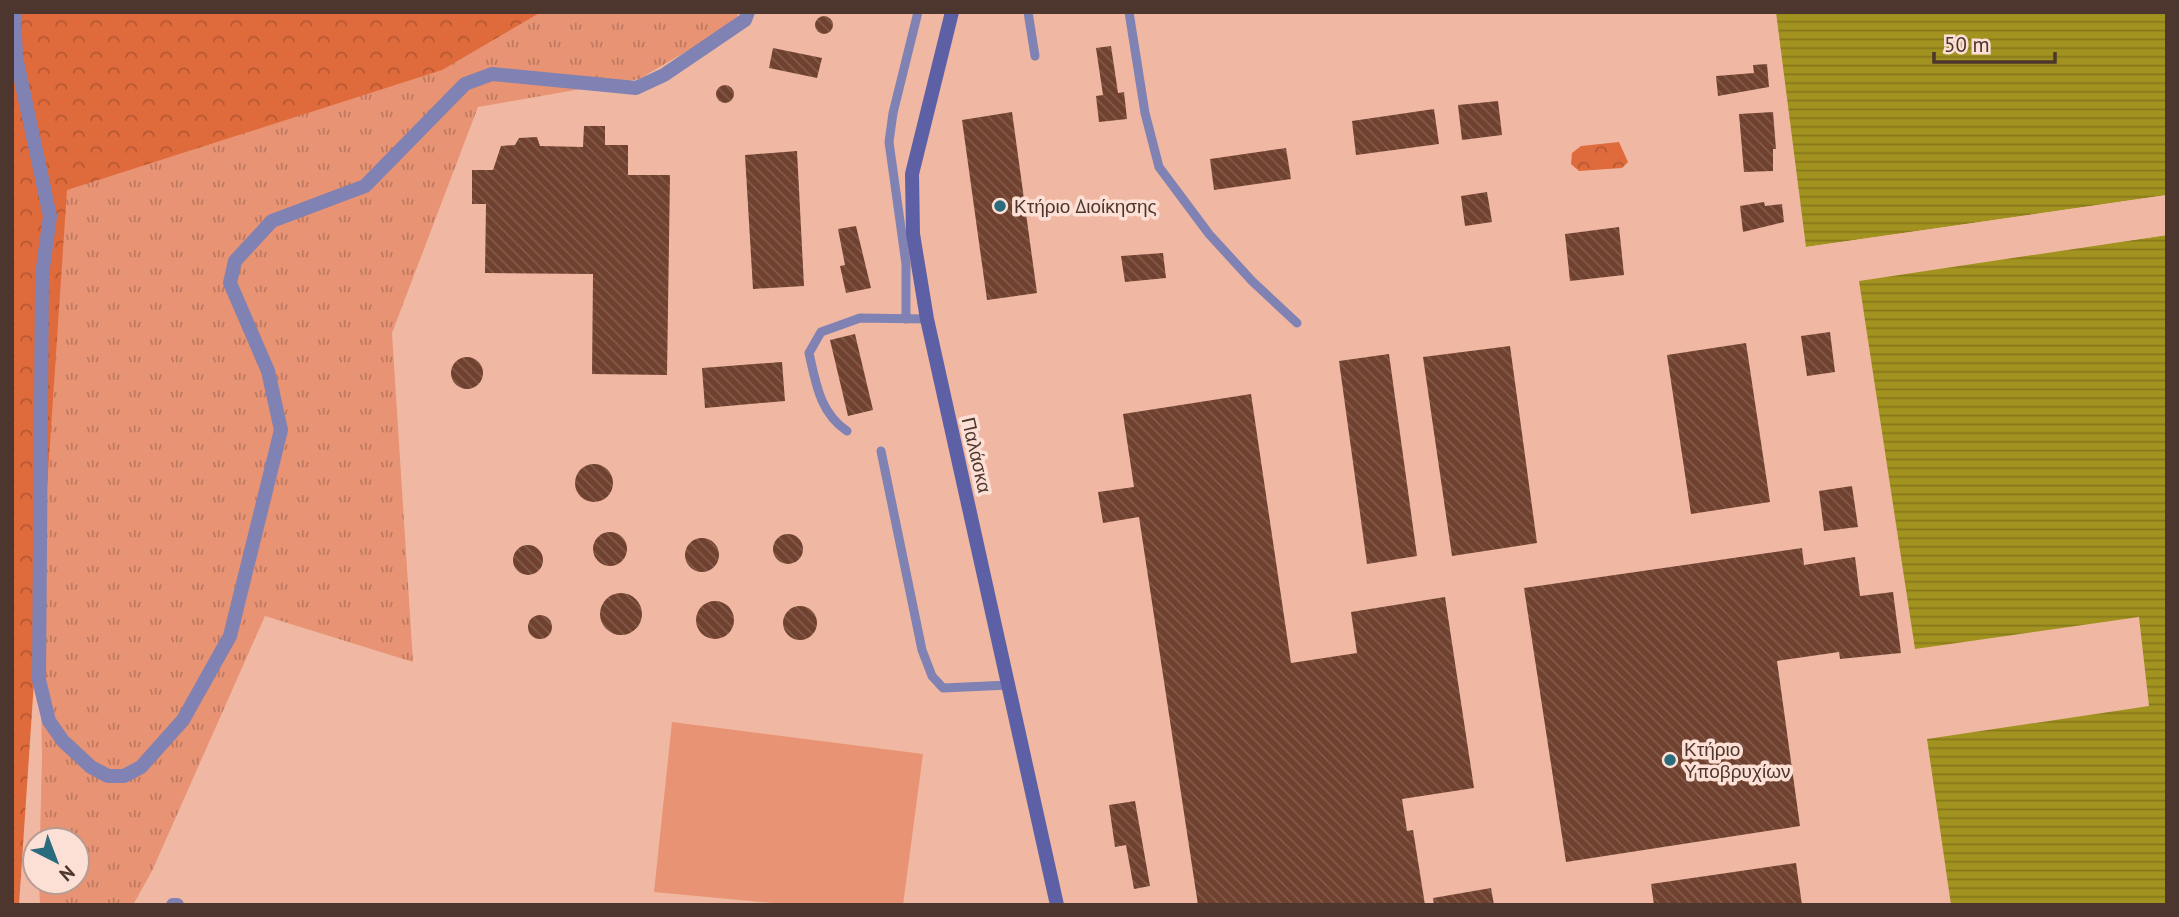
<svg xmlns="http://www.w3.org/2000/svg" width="2179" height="917" font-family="'PT Sans',sans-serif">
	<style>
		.grass { fill: url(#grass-tufts) }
		.forest { fill: url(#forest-crowns) }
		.pitch { fill: #e89374 }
		.water { fill: url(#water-rules) }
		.pier { fill: #f0b8a3 }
		.building { fill: url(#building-back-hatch) }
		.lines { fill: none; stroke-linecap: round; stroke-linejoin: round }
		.lane { stroke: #7f82b2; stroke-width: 9 }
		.street { stroke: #7f82b2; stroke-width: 14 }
		.secondary { stroke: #5e60a5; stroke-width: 14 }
		.poi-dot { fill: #2a6b7e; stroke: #fde0d5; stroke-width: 2.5 }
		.labels { text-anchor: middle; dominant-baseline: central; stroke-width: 7; stroke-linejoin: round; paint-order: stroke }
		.poi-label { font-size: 19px; fill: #4c362d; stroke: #fde0d5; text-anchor: start }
		.street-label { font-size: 19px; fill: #4c362d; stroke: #fde0d5 }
	</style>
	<defs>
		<pattern id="grass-tufts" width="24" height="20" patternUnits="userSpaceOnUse" patternTransform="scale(1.75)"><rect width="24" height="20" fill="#e89374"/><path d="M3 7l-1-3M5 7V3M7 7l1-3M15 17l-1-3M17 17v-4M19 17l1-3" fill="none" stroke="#be7960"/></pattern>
		<pattern id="forest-crowns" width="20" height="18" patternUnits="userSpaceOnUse" patternTransform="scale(1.75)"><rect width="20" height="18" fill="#df6a3b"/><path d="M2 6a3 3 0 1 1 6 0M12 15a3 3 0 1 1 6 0" fill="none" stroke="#b75832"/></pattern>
		<pattern id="water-rules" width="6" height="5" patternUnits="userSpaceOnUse" patternTransform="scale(1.75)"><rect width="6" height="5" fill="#a2921f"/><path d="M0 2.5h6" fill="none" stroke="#86781c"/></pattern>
		<pattern id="building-back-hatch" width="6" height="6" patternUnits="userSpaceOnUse" patternTransform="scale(1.75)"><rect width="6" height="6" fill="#70412f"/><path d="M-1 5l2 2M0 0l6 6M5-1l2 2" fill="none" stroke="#825b4c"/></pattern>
	</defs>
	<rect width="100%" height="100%" fill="#f0b8a3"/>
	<polygon class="grass" points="24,12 738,12 737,22 639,79 478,107 392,333 413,662 265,616 152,871 133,905 40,905 39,882 77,882 77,840 40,840 42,757 31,121"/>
	<g class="forest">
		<polygon points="12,12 541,12 442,70 67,190 19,905 12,905"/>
		<polygon points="1619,142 1628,162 1622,168 1579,171 1571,164 1572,153 1581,146"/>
	</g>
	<polygon class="pitch" points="672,722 923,754 903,905 794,905 654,892"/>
	<g class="water">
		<polygon points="1776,12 2167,12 2167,195 1806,247"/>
		<polygon points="2167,235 2167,905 1951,905 1927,739 2149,706 2139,617 1915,649 1859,281"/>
	</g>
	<g class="pier">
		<polygon points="2167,195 2167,198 1811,250 1806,247"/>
		<polygon points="2167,232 2167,235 1857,280 1859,278"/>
	</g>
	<g class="building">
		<circle cx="824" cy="25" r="9"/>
		<polygon points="1111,46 1118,93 1124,92 1127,119 1099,122 1096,96 1103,95 1096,48"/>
		<polygon points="773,48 822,58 817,78 769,68"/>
		<polygon points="1767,64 1769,87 1718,96 1716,76 1754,73 1753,65"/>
		<circle cx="725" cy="94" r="9"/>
		<polygon points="1498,101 1502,135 1462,140 1458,105"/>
		<polygon points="1434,109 1439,144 1356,155 1352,121"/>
		<polygon points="1012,112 1037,293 987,300 962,120"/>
		<polygon points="1773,112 1776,149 1773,149 1773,171 1744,172 1739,114"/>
		<polygon points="584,126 605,126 605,145 628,145 628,175 670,175 667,375 592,374 593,274 485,273 486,204 472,204 472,170 493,170 501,146 515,145 519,138 537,137 540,146 583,147"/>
		<polygon points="1286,148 1291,179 1214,190 1210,159"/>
		<polygon points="797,151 804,286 753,289 745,155"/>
		<polygon points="1487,192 1492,222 1465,226 1461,196"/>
		<polygon points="1764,202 1765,206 1782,204 1784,222 1743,232 1740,206"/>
		<polygon points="856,226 871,288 846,293 840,266 845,265 838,229"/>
		<polygon points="1619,227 1624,275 1570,281 1565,234"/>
		<polygon points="1163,253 1166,278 1125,282 1121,256"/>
		<polygon points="1830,332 1835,372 1807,376 1801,336"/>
		<polygon points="855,334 873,410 848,416 830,340"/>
		<polygon points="1746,343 1770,502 1691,514 1667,355"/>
		<polygon points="1510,346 1537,543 1452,556 1423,357"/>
		<polygon points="1389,354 1417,556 1367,564 1339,361"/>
		<circle cx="467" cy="373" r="16"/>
		<polygon points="782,362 785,401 705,408 702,368"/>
		<polygon points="1251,394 1291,663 1357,653 1351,612 1445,597 1474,788 1402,799 1407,831 1413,830 1425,905 1198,905 1139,517 1103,523 1098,492 1134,487 1123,414"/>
		<circle cx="594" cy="483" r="19"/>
		<polygon points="1852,486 1858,527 1824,531 1819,491"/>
		<circle cx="610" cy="549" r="17"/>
		<circle cx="788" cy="549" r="15"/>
		<circle cx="702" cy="555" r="17"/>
		<circle cx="528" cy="560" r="15"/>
		<polygon points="1802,548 1804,565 1855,557 1860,596 1893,592 1901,653 1840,659 1839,652 1777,661 1800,826 1566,862 1524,588"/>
		<circle cx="621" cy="614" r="21"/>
		<circle cx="715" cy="620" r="19"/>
		<circle cx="800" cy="623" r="17"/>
		<circle cx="540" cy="627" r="12"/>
		<polygon points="1135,801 1150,886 1134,889 1126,845 1115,847 1109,805"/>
		<polygon points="1796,863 1802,905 1654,905 1651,884"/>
		<polygon points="1491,888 1494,905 1434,905 1433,898"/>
	</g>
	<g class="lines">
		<g class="lane">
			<polyline points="1028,12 1035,56"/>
			<polyline points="1129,12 1145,113 1159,167 1209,234 1252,281 1297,323"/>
			<polyline points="906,319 906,264 889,142 893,113 918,12"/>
			<path d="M 847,431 C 820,413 816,384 809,353 L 821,332 L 860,318 L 927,319"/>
			<polyline points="881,451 922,650 932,676 943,688 1009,685"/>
		</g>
		<g class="street">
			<polyline points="14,12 16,57 50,216 42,275 39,680 49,721 63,741 91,767 108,776 124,776 141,767 183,720 230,636 281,430 268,371 230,283 235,261 272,221 365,186 465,84 492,74 636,88 664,75 745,20 748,12"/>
			<polyline points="173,905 177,905"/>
		</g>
		<polyline class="secondary" points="952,12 912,174 913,234 927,319 1057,905"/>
	</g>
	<g class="poi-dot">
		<circle cx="1000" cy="206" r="7"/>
		<circle cx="1670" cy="760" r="7"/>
	</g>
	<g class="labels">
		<g class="poi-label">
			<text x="1014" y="206">Κτήριο Διοίκησης</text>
			<text x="1684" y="749">Κτήριο<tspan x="1684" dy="22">Υποβρυχίων</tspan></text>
		</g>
		<g class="street-label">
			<text transform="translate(977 455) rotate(77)">Παλάσκα</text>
		</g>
	</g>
	<rect width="2179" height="917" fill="none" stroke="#4c362d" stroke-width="28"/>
	<g transform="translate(56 861) rotate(138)"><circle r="33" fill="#fde0d5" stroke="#b69c92" stroke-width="2"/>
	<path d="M0-5L12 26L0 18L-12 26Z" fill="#2a6b7e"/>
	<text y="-10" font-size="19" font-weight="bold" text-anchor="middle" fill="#4c362d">N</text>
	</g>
	<path d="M1934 52v10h121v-10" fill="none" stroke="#4c362d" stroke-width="3.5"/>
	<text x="1944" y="52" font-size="21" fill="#4c362d" stroke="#fde0d5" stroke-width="5" paint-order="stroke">50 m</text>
</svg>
